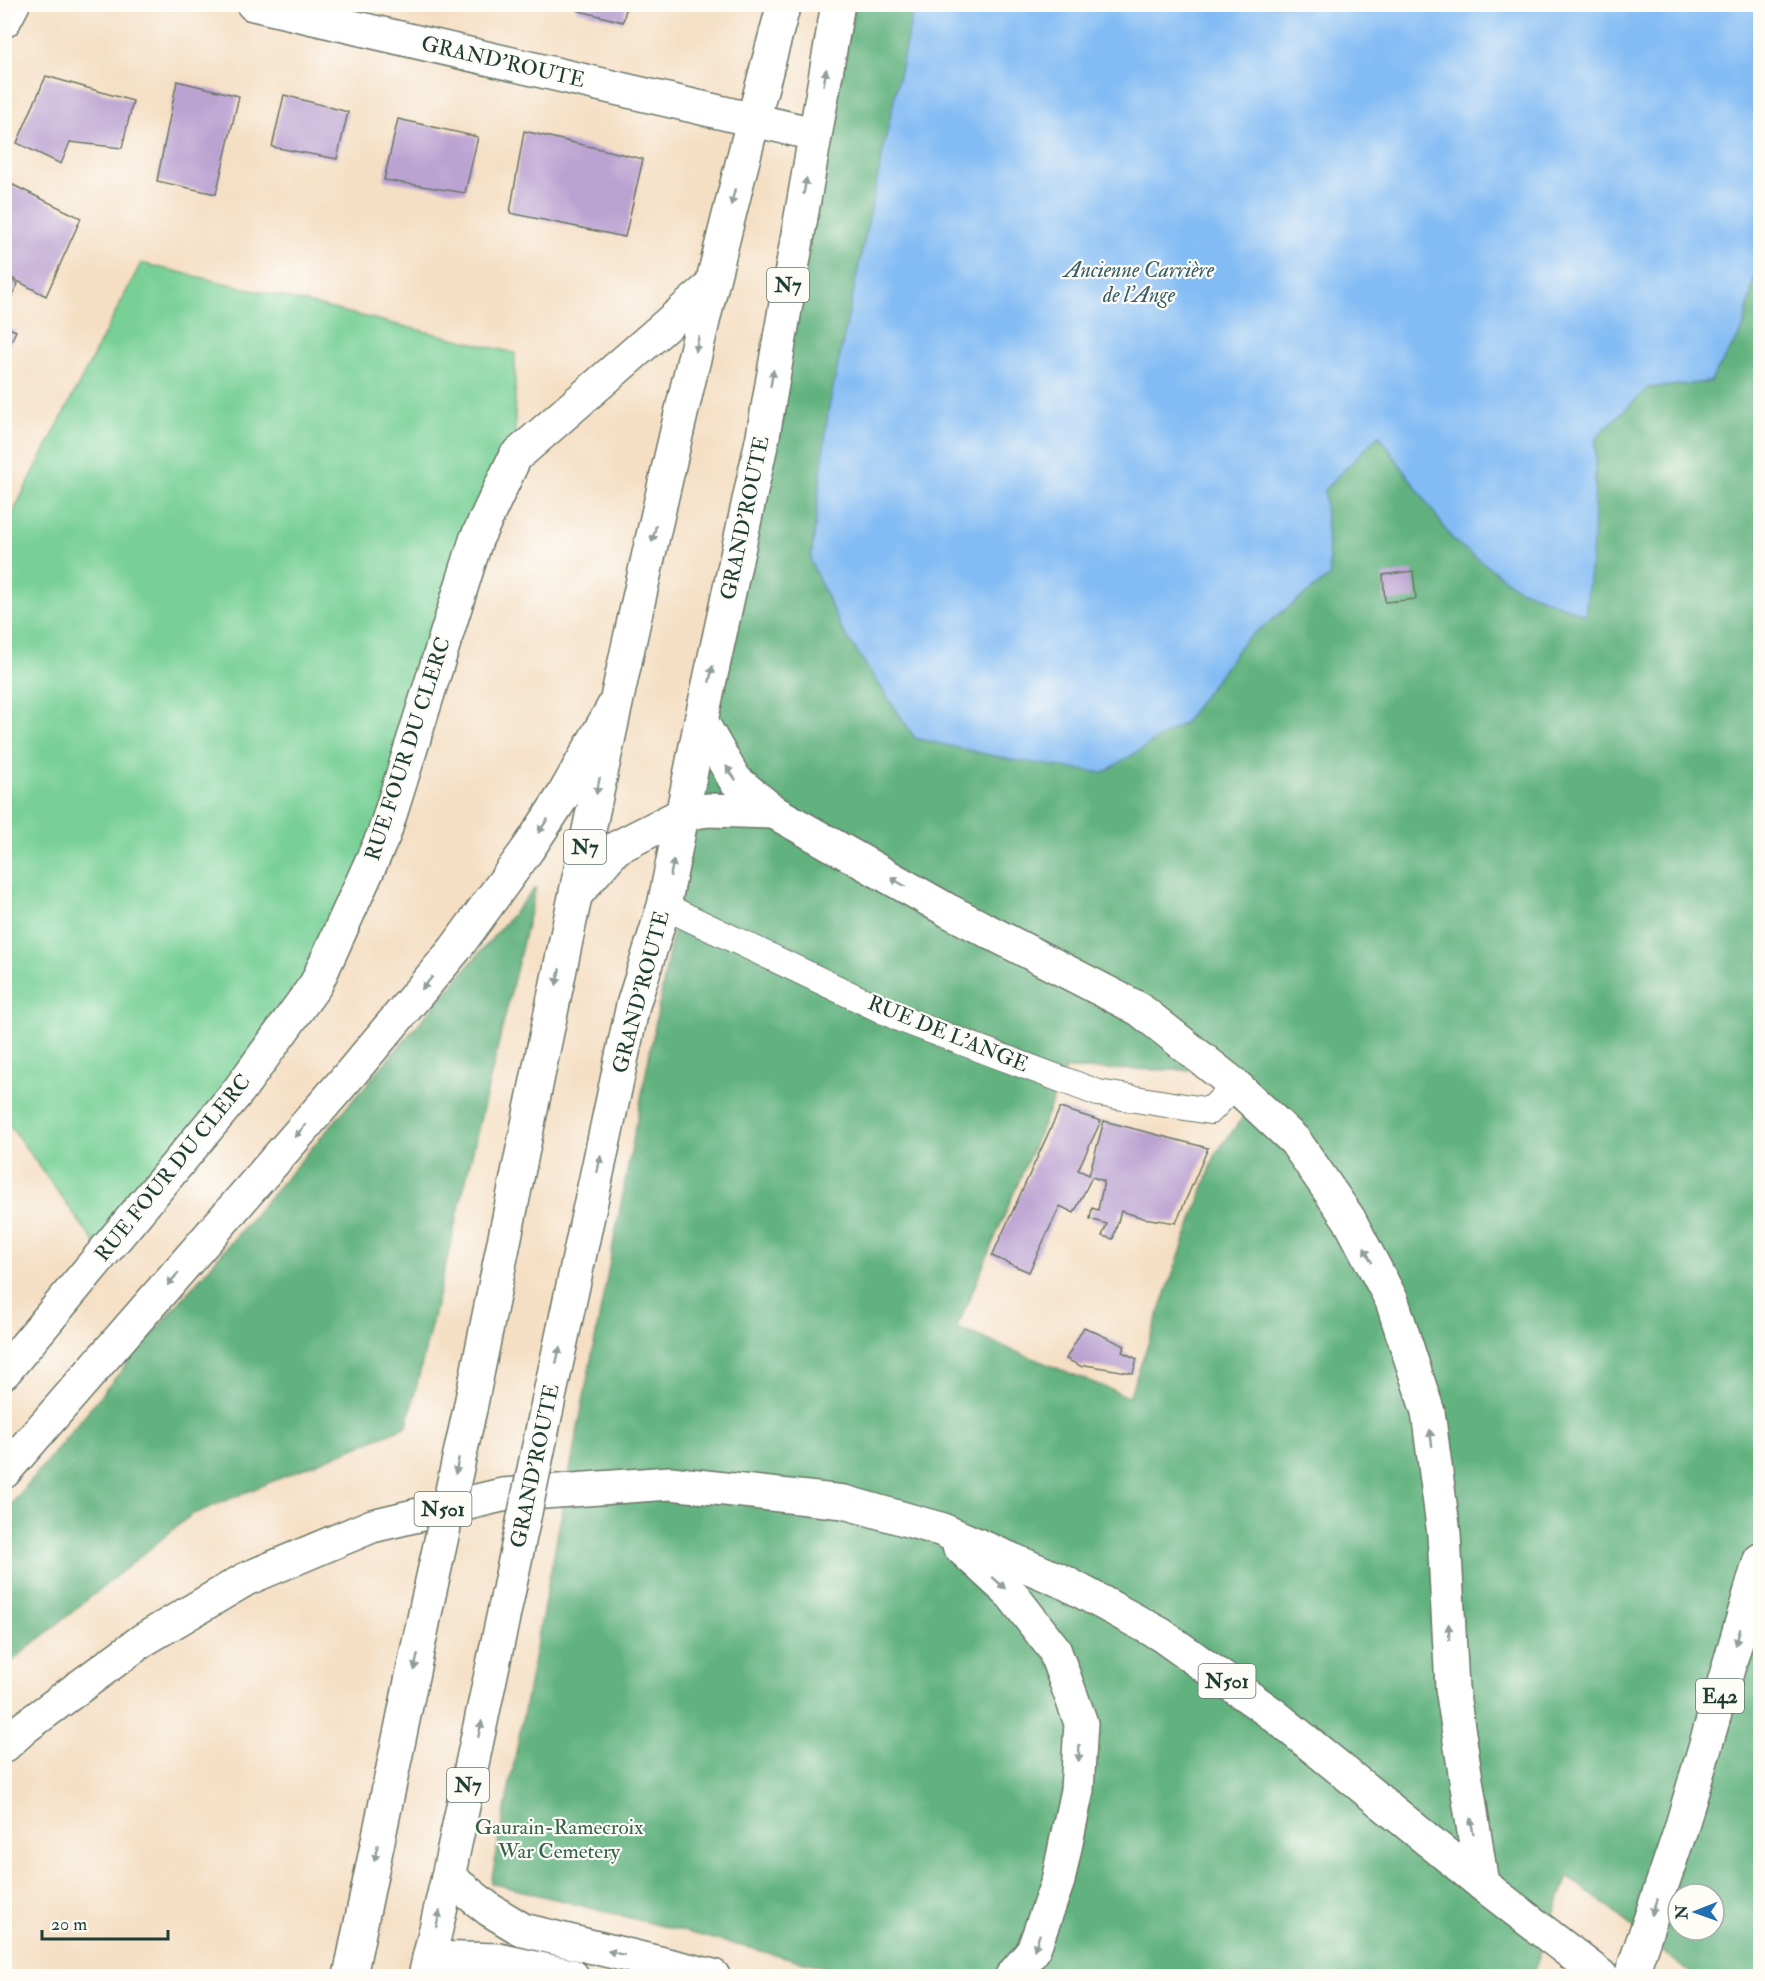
<svg xmlns="http://www.w3.org/2000/svg" width="1765" height="1981" font-family="'IM FELL Double Pica',serif">
	<style>
		.green { fill: #78d096; stroke: #4c8665; stroke-width: 1.5 }
		.forest { fill: #62b27f; stroke: #40785a; stroke-width: 1.5; fill-rule: evenodd }
		.water { fill: #83bcf4; stroke: #517c94; stroke-width: 1.5 }
		.building { fill: #bba3d1 }
		.lines { fill: none; stroke-linecap: round; stroke-linejoin: round }
		.service-casing { stroke: #6a7666; stroke-width: 28 }
		.minor-casing { stroke: #6a7666; stroke-width: 36 }
		.primary-casing { stroke: #6a7666; stroke-width: 36 }
		.motorway-casing { stroke: #6a7666; stroke-width: 36 }
		.service { stroke: #fff; stroke-width: 26 }
		.minor { stroke: #fff; stroke-width: 33 }
		.primary { stroke: #fff; stroke-width: 33 }
		.motorway { stroke: #fff; stroke-width: 33 }
		.primary-bridge-casing { stroke: #6a7666; stroke-width: 36; stroke-linecap: butt }
		.primary-bridge { stroke: #fff; stroke-width: 33 }
		.oneway { fill: #8f9e9a }
		.labels { text-anchor: middle; dominant-baseline: central; stroke-width: 4.5; stroke-linejoin: round; paint-order: stroke }
		.shield { fill: #fdfcf7; stroke: #62766e; stroke-width: 1.5 }
		.shield-label { font-size: 20px; font-weight: bold; fill: #1f3d34 }
		.street-label { font-size: 21px; fill: #1f3d34; stroke: #fdfcf7 }
		.park-label { font-size: 21px; fill: #35624c; stroke: #fdfcf7 }
		.water-label { font-size: 22px; font-style: italic; fill: #385d64; stroke: #fdfcf7 }
	</style>
	<rect width="100%" height="100%" fill="#fdfcf7"/>
	<filter id="ink" filterUnits="userSpaceOnUse"><feTurbulence type="fractalNoise" baseFrequency=".0167" numOctaves="2"/><feDisplacementMap in="SourceGraphic" scale="12" xChannelSelector="R" yChannelSelector="G"/><feConvolveMatrix kernelMatrix="1 2 1 2 8 2 1 2 1" color-interpolation-filters="sRGB"/></filter>
	<filter id="wash" filterUnits="userSpaceOnUse"><feTurbulence type="fractalNoise" baseFrequency=".008" numOctaves="4" result="noise"/><feDisplacementMap in="SourceGraphic" scale="24" xChannelSelector="R" yChannelSelector="G"/><feGaussianBlur stdDeviation="1.35" result="paint"/><feColorMatrix in="noise" values="0 0 0 0 0 0 0 0 0 0 0 0 0 0 0 0 0 1.4 0 .05"/><feComposite in="paint" operator="in"/></filter>
	<g filter="url(#wash)">
		<rect width="100%" height="100%" fill="#f5dfc4"/>
		<polygon class="green" points="141,263 515,353 515,457 316,984 103,1254 5,1119 4,530"/>
		<g class="forest">
			<path d="M 855,5 L 914,5 L 828,412 L 811,562 L 841,628 L 915,738 L 1012,760 L 1184,723 L 1244,641 L 1330,576 L 1324,490 L 1379,435 L 1454,541 L 1593,543 L 1596,437 L 1648,388 L 1710,382 L 1743,329 L 1760,253 L 1760,1976 L 1694,1976 L 1568,1876 L 1532,1976 L 860,1976 L 491,1883 L 719,691 ZM 1066,1069 L 1200,1070 L 1244,1116 L 1216,1153 L 1129,1397 L 957,1328 ZM 1678,1894 L 1714,1894 L 1714,1930 L 1678,1930 Z"/>
			<polygon points="536,887 407,1426 191,1515 5,1667 5,1512 135,1354"/>
		</g>
		<polygon class="water" points="914,5 1760,5 1760,253 1743,329 1710,382 1648,388 1596,437 1593,543 1585,615 1517,588 1454,541 1379,435 1324,490 1330,576 1244,641 1184,723 1103,773 1012,760 915,738 841,628 811,562 828,412"/>
		<g id="blocks">
			<g class="building">
				<polygon points="577,4 627,4 623,22 576,10"/>
				<polygon points="46,76 133,101 122,148 70,142 61,164 17,143"/>
				<polygon points="177,81 239,96 216,194 157,181"/>
				<polygon points="284,95 348,112 337,159 272,147"/>
				<polygon points="398,119 478,137 465,193 384,180"/>
				<polygon points="524,131 643,159 625,237 510,213"/>
				<polygon points="11,184 81,218 46,296 4,274 4,196"/>
				<polygon points="4,276 18,284 4,310"/>
				<polygon points="4,326 16,331 4,356"/>
				<polygon points="1413,571 1416,599 1385,602 1383,575"/>
				<polygon points="1060,1108 1101,1121 1078,1170 1089,1175 1104,1121 1208,1148 1176,1223 1143,1218 1121,1211 1113,1239 1102,1236 1107,1224 1090,1219 1092,1208 1098,1210 1104,1181 1092,1177 1074,1213 1060,1206 1029,1272 992,1256"/>
				<polygon points="1084,1327 1125,1346 1122,1352 1137,1359 1133,1373 1085,1365 1082,1367 1066,1359"/>
			</g>
		</g>
	</g>
	<g filter="url(#ink)">
		<use href="#blocks" fill-opacity="0" stroke="#6a7666" stroke-width="1.5"/>
		<g class="lines">
			<g class="service-casing">
				<polyline id="service" points="664,906 901,1019 1098,1093 1210,1111 1235,1085"/>
			</g>
			<g class="minor-casing">
				<g id="minor">
					<polyline points="253,4 814,134"/>
					<polyline points="4,21 13,4"/>
					<polyline points="4,1372 239,1090 316,984 384,834 476,540 515,457 710,287"/>
				</g>
			</g>
			<g class="primary-casing">
				<g id="primary">
					<polyline points="701,721 735,780 774,812 949,911 1139,1009 1235,1085 1295,1141 1349,1219 1392,1301 1428,1412 1444,1534 1452,1688 1482,1884"/>
					<polyline points="577,893 616,848 683,814 708,810 774,812"/>
					<path d="M 470,1409 C 566,939 658,468 784,4"/>
					<polyline points="546,1412 633,1005 664,906 701,721 763,436 838,4"/>
					<polyline points="959,1546 1012,1595 1054,1649 1081,1723 1077,1790 1058,1881 1033,1951 1012,1976"/>
					<polyline points="4,1746 25,1727 143,1640 246,1579 372,1526 502,1495 670,1483 844,1502 940,1529 1064,1582 1160,1634 1274,1715 1482,1884 1601,1976"/>
					<polyline points="448,1877 490,1910 523,1930 713,1976"/>
					<polyline points="429,1958 499,1960 572,1976"/>
					<polyline points="350,1976 427,1604"/>
					<polyline points="425,1976 448,1877 508,1594"/>
				</g>
			</g>
			<g class="motorway-casing">
				<g id="motorway">
					<polyline points="4,1472 352,1072 455,949 528,849 563,796 615,704"/>
					<polyline points="1631,1976 1680,1832 1760,1560"/>
				</g>
			</g>
			<use href="#service" class="service"/>
			<use href="#minor" class="minor"/>
			<use href="#primary" class="primary"/>
			<use href="#motorway" class="motorway"/>
			<g class="primary-bridge-casing">
				<g id="primary-bridge">
					<polyline points="508,1594 546,1412"/>
					<polyline points="427,1604 470,1409"/>
				</g>
			</g>
			<use href="#primary-bridge" class="primary-bridge"/>
		</g>
		<defs><path id="oneway-solid" d="M-6-.8H1V-3.2L6.5 0L1 3.2V.8H-6Z" transform="scale(1.5)"/></defs>
		<g class="oneway">
			<use href="#oneway-solid" transform="translate(825 77) rotate(-80)"/>
			<use href="#oneway-solid" transform="translate(805 186) rotate(-80)"/>
			<use href="#oneway-solid" transform="translate(733 197) rotate(104)"/>
			<use href="#oneway-solid" transform="translate(697 344) rotate(103)"/>
			<use href="#oneway-solid" transform="translate(772 378) rotate(-80)"/>
			<use href="#oneway-solid" transform="translate(654 534) rotate(103)"/>
			<use href="#oneway-solid" transform="translate(711 674) rotate(-78)"/>
			<use href="#oneway-solid" transform="translate(731 773) rotate(-125)"/>
			<use href="#oneway-solid" transform="translate(598 786) rotate(102)"/>
			<use href="#oneway-solid" transform="translate(543 826) rotate(124)"/>
			<use href="#oneway-solid" transform="translate(672 868) rotate(-79)"/>
			<use href="#oneway-solid" transform="translate(898 882) rotate(-150)"/>
			<use href="#oneway-solid" transform="translate(558 977) rotate(102)"/>
			<use href="#oneway-solid" transform="translate(427 983) rotate(130)"/>
			<use href="#oneway-solid" transform="translate(300 1131) rotate(131)"/>
			<use href="#oneway-solid" transform="translate(599 1164) rotate(-78)"/>
			<use href="#oneway-solid" transform="translate(1368 1255) rotate(-118)"/>
			<use href="#oneway-solid" transform="translate(173 1279) rotate(131)"/>
			<use href="#oneway-solid" transform="translate(558 1355) rotate(-78)"/>
			<use href="#oneway-solid" transform="translate(1431 1438) rotate(-98)"/>
			<use href="#oneway-solid" transform="translate(457 1466) rotate(102)"/>
			<use href="#oneway-solid" transform="translate(999 1583) rotate(42)"/>
			<use href="#oneway-solid" transform="translate(1449 1632) rotate(-93)"/>
			<use href="#oneway-solid" transform="translate(1738 1637) rotate(106)"/>
			<use href="#oneway-solid" transform="translate(416 1662) rotate(102)"/>
			<use href="#oneway-solid" transform="translate(480 1729) rotate(-78)"/>
			<use href="#oneway-solid" transform="translate(1079 1753) rotate(93)"/>
			<use href="#oneway-solid" transform="translate(1472 1826) rotate(-99)"/>
			<use href="#oneway-solid" transform="translate(376 1853) rotate(102)"/>
			<use href="#oneway-solid" transform="translate(1654 1907) rotate(109)"/>
			<use href="#oneway-solid" transform="translate(438 1919) rotate(-77)"/>
			<use href="#oneway-solid" transform="translate(1037 1942) rotate(110)"/>
			<use href="#oneway-solid" transform="translate(616 1953) rotate(-166)"/>
		</g>
	</g>
	<g class="labels">
		<g class="shield">
			<rect x="767" y="268" width="42" height="34" rx="4.5"/>
			<rect x="564" y="830" width="42" height="34" rx="4.5"/>
			<rect x="414.5" y="1492" width="57" height="34" rx="4.5"/>
			<rect x="1198.5" y="1664" width="57" height="34" rx="4.5"/>
			<rect x="1696" y="1679" width="48" height="34" rx="4.5"/>
			<rect x="447" y="1768" width="42" height="34" rx="4.5"/>
		</g>
		<g class="shield-label">
			<text x="788" y="285">N7</text>
			<text x="585" y="847">N7</text>
			<text x="443" y="1509">N501</text>
			<text x="1227" y="1681">N501</text>
			<text x="1720" y="1696">E42</text>
			<text x="468" y="1785">N7</text>
		</g>
		<g class="street-label">
			<text transform="translate(503 62) rotate(13)">GRAND'ROUTE</text>
			<text transform="translate(745 518) rotate(-78)">GRAND'ROUTE</text>
			<text transform="translate(408 749) rotate(-72)">RUE FOUR DU CLERC</text>
			<text transform="translate(641 992) rotate(-75)">GRAND'ROUTE</text>
			<text transform="translate(948 1034) rotate(22)">RUE DE L'ANGE</text>
			<text transform="translate(173 1168) rotate(-51)">RUE FOUR DU CLERC</text>
			<text transform="translate(535 1466) rotate(-78)">GRAND'ROUTE</text>
		</g>
		<g class="park-label">
			<text x="559" y="1827">Gaurain-Ramecroix<tspan x="559" dy="24">War Cemetery</tspan></text>
		</g>
		<g class="water-label">
			<text x="1139" y="270">Ancienne Carrière<tspan x="1139" dy="25">de l'Ange</tspan></text>
		</g>
	</g>
	<rect width="1765" height="1981" fill="none" stroke="#fdfcf7" stroke-width="24"/>
	<g transform="translate(1696 1912) rotate(269)"><circle r="28" fill="#fdfcf7" stroke="#a4b0a9" stroke-width="1.5"/>
	<path d="M0-4.5L10 22L0 15L-10 22Z" fill="#1f6fb2"/>
	<text y="-9" font-size="16" font-weight="bold" text-anchor="middle" fill="#1f3d34">N</text>
	</g>
	<path d="M42 1930v9h126v-9" fill="none" stroke="#1f3d34" stroke-width="3"/>
	<text x="51" y="1930" font-size="18" fill="#1f3d34" stroke="#fdfcf7" stroke-width="4.5" paint-order="stroke">20 m</text>
</svg>
